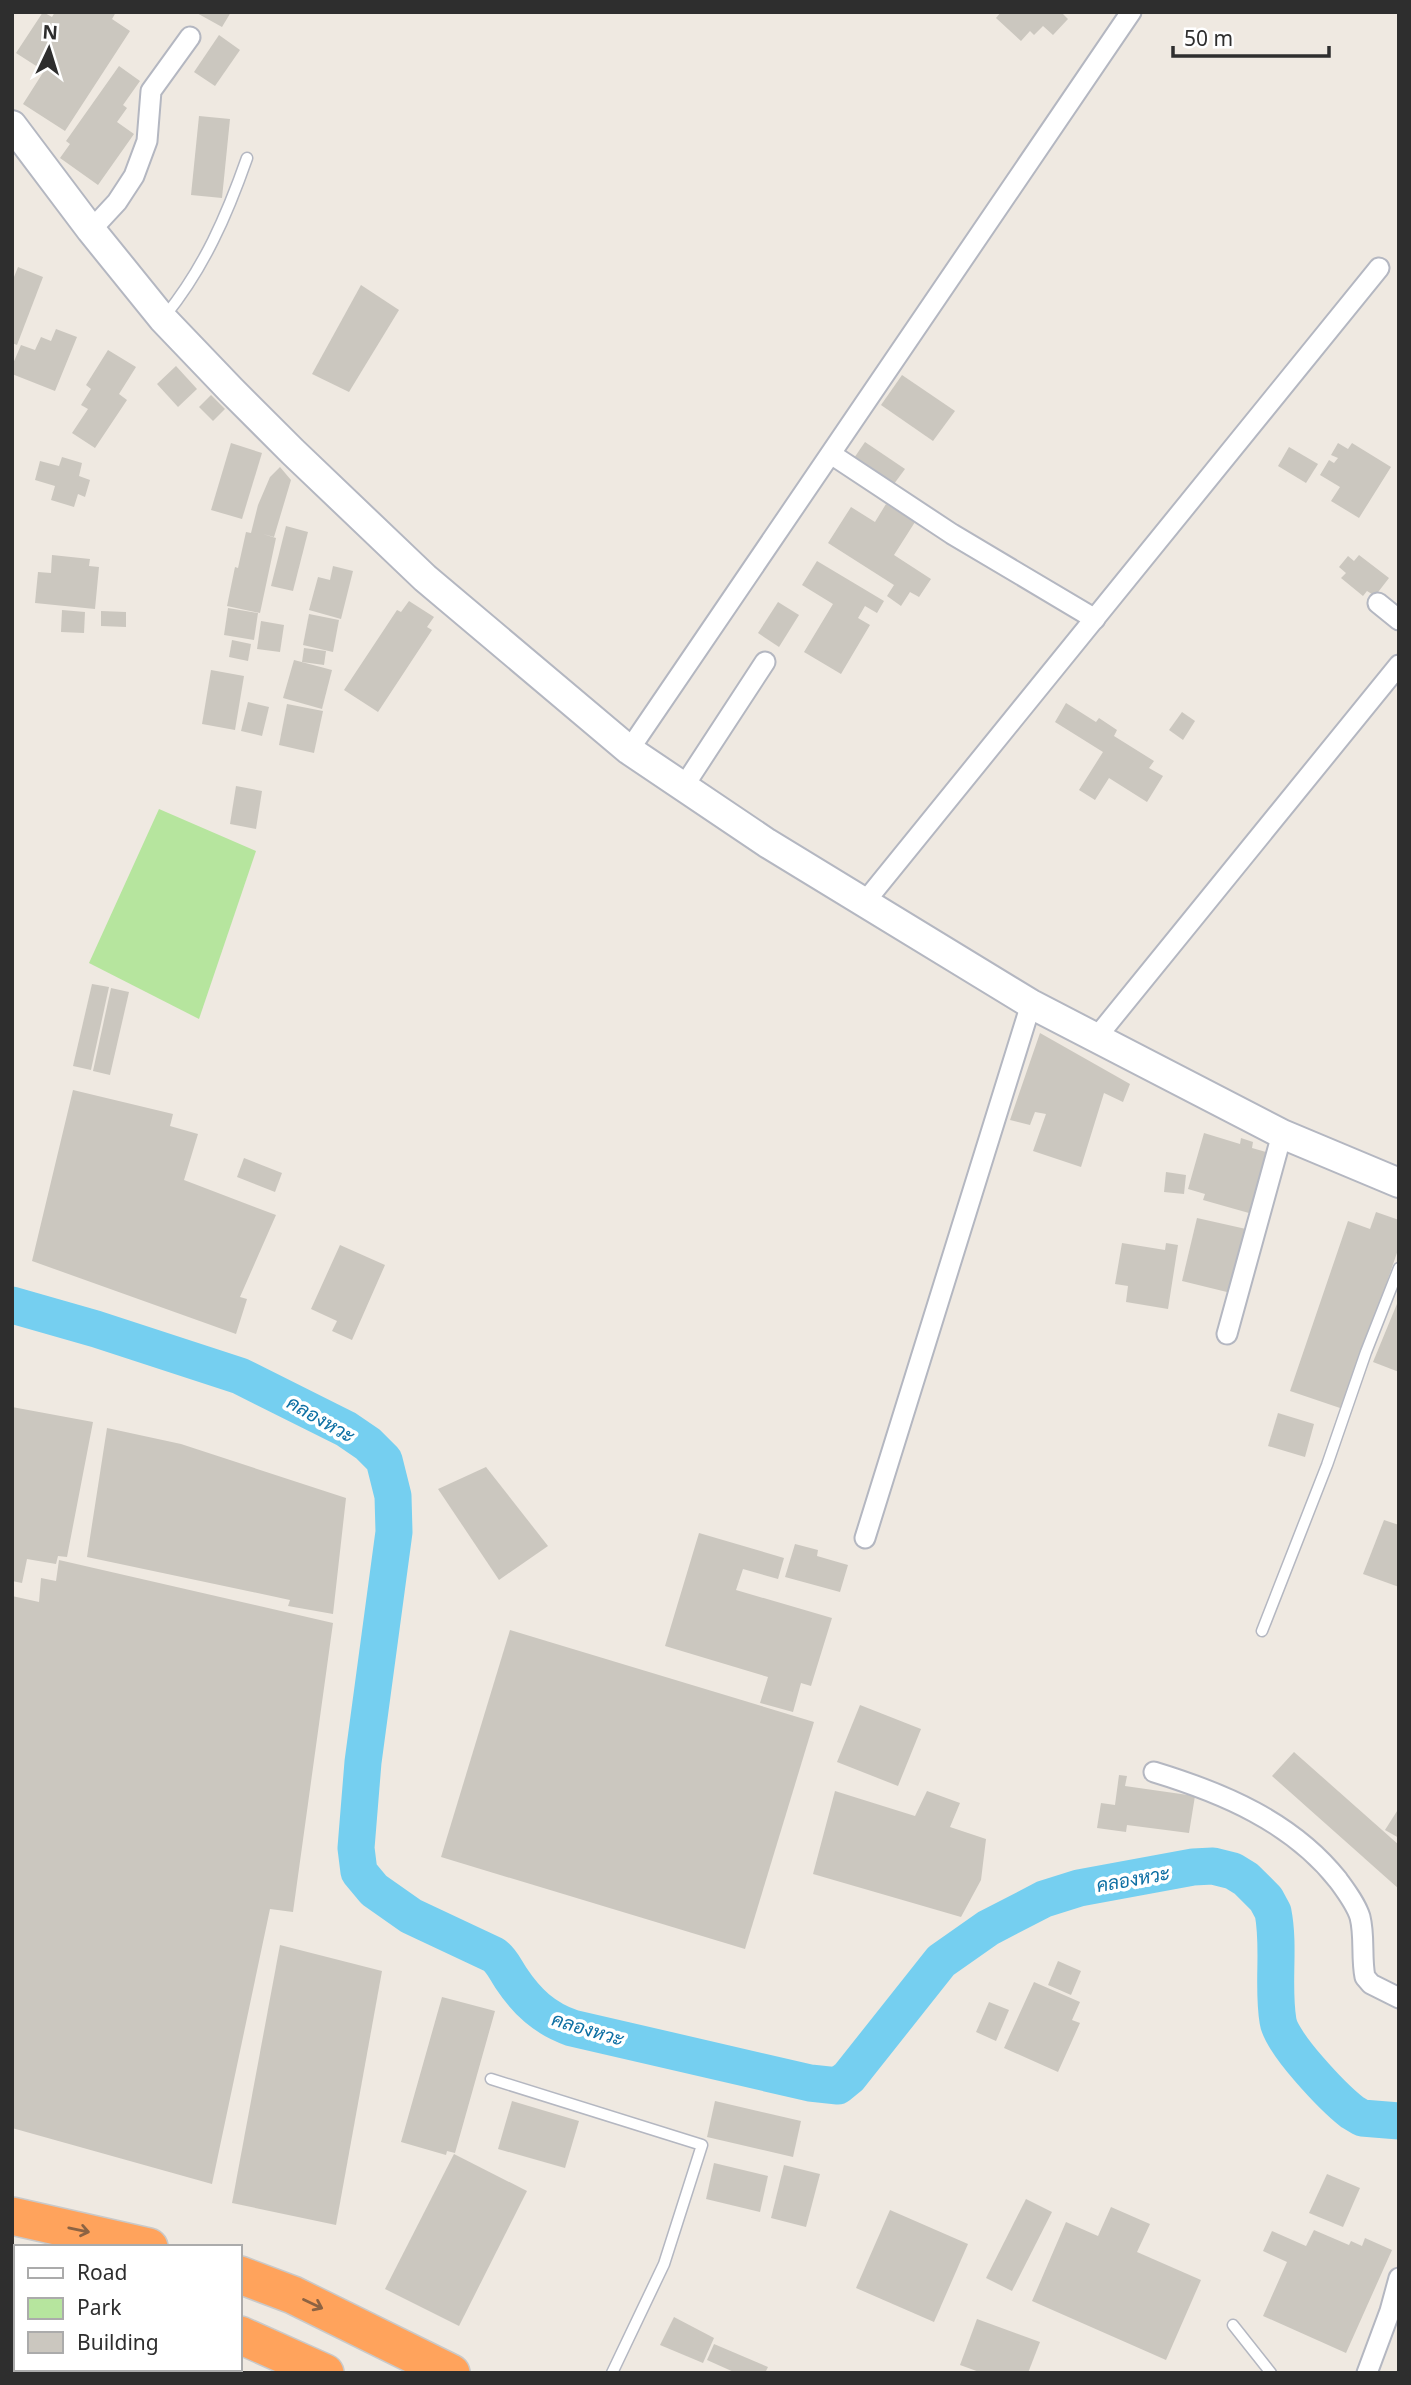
<svg xmlns="http://www.w3.org/2000/svg" width="1411" height="2385" font-family="'Noto Sans',Sarabun,sans-serif">
	<style>
		.green { fill: #b6e59e }
		.lines { fill: none; stroke-linecap: round; stroke-linejoin: round }
		.river { stroke: #75cff0; stroke-width: 37 }
		.building { fill: #cbc7bf }
		.lane-casing { stroke: #b4b7c1; stroke-width: 13 }
		.street-casing { stroke: #b4b7c1; stroke-width: 23 }
		.secondary-casing { stroke: #b4b7c1; stroke-width: 32 }
		.highway-casing { stroke: #c9c9c9; stroke-width: 40 }
		.lane { stroke: #fff; stroke-width: 10 }
		.street { stroke: #fff; stroke-width: 19 }
		.secondary { stroke: #fff; stroke-width: 28 }
		.highway { stroke: #ffa35c; stroke-width: 37 }
		.oneway { stroke: #8c6343 }
		.labels { text-anchor: middle; dominant-baseline: central; stroke-width: 7; stroke-linejoin: round; paint-order: stroke }
		.water-label { font-size: 19px; font-style: italic; fill: #0d6fa3; stroke: #fff }
	</style>
	<rect width="100%" height="100%" fill="#efe9e1"/>
	<polygon class="green" points="159,809 256,851 199,1019 89,963"/>
	<g class="lines">
		<path class="river" d="M 12,1305 L 96,1329 L 240,1376 L 346,1429 L 368,1444 L 384,1460 L 393,1496 L 394,1532 L 363,1762 L 356,1848 L 359,1872 L 374,1890 L 411,1916 L 494,1955 C 502,1961 505,1969 511,1978 C 527,2002 544,2018 572,2028 L 810,2083 L 838,2086 L 849,2077 L 941,1961 L 988,1928 L 1044,1899 L 1079,1888 L 1193,1867 L 1213,1866 L 1233,1871 L 1246,1879 L 1266,1899 L 1273,1912 C 1280,1948 1272,1985 1278,2021 C 1281,2043 1333,2097 1352,2112 L 1362,2118 L 1399,2121"/>
	</g>
	<g class="building">
		<polygon points="43,12 52,17 55,12 116,12 112,19 130,31 65,131 23,104 44,71 16,53"/>
		<polygon points="195,12 231,12 222,27"/>
		<polygon points="1001,12 1061,12 1068,19 1053,35 1043,26 1034,35 1030,31 1021,41 996,18"/>
		<polygon points="219,35 240,50 215,86 194,72"/>
		<polygon points="119,66 140,81 123,105 127,108 117,122 134,134 98,185 60,158 70,144 66,141"/>
		<polygon points="199,116 230,119 222,198 191,195"/>
		<polygon points="18,267 43,277 17,345 12,343 12,282"/>
		<polygon points="361,285 399,310 349,392 312,374"/>
		<polygon points="56,329 77,337 55,391 12,374 12,366 21,345 35,350 41,337 51,341"/>
		<polygon points="108,350 136,367 119,394 127,400 95,448 72,433 88,409 81,405 91,389 86,385"/>
		<polygon points="176,366 197,389 178,407 157,384"/>
		<polygon points="902,375 955,411 933,441 881,405"/>
		<polygon points="211,395 225,409 213,421 199,407"/>
		<polygon points="865,442 905,469 891,488 852,461"/>
		<polygon points="231,443 262,453 242,519 211,510"/>
		<polygon points="1338,443 1348,449 1352,443 1391,467 1359,518 1331,501 1340,487 1320,475 1329,460 1334,463 1338,458 1331,455"/>
		<polygon points="1289,447 1318,464 1306,483 1278,466"/>
		<polygon points="62,457 82,463 79,476 90,480 85,497 78,494 74,507 51,500 55,486 35,480 40,461 59,466"/>
		<polygon points="280,467 291,480 274,537 263,534 276,538 260,613 227,606 235,567 238,568 246,532 251,533 258,505 270,477"/>
		<polygon points="886,504 915,522 894,555 931,579 919,597 910,592 901,606 887,596 894,585 828,543 851,507 875,522"/>
		<polygon points="286,526 308,532 293,591 271,586"/>
		<polygon points="52,555 90,559 89,566 99,567 95,609 35,603 38,572 51,573"/>
		<polygon points="1359,555 1389,578 1375,596 1367,591 1363,596 1341,578 1346,573 1339,567 1348,556 1354,561"/>
		<polygon points="817,561 884,601 877,613 865,606 858,618 870,625 841,674 804,652 833,604 802,585"/>
		<polygon points="333,566 353,571 341,619 309,610 318,577 330,580"/>
		<polygon points="409,601 434,617 427,627 432,630 378,712 344,690 397,610 401,612"/>
		<polygon points="778,602 799,615 779,647 758,633"/>
		<polygon points="228,608 258,613 254,640 224,635"/>
		<polygon points="62,610 85,612 84,633 61,632"/>
		<polygon points="101,611 126,612 126,627 101,626"/>
		<polygon points="309,614 339,620 333,652 303,645"/>
		<polygon points="261,621 284,625 280,652 257,649"/>
		<polygon points="232,640 251,644 248,661 229,657"/>
		<polygon points="304,648 326,651 324,665 302,662"/>
		<polygon points="294,660 332,670 322,709 283,698"/>
		<polygon points="211,670 244,676 235,730 202,724"/>
		<polygon points="248,702 269,707 262,736 241,731"/>
		<polygon points="1066,703 1096,722 1099,718 1117,730 1114,736 1154,761 1149,768 1163,776 1147,802 1109,778 1095,800 1079,790 1103,752 1055,722"/>
		<polygon points="287,704 323,711 314,753 279,745"/>
		<polygon points="1182,712 1195,721 1183,740 1169,730"/>
		<polygon points="236,786 262,791 256,829 230,824"/>
		<polygon points="92,984 109,987 91,1070 73,1066"/>
		<polygon points="111,988 129,992 110,1075 93,1071"/>
		<polygon points="1040,1033 1130,1084 1123,1102 1104,1093 1081,1167 1033,1151 1046,1114 1035,1112 1030,1125 1010,1120"/>
		<polygon points="73,1090 173,1114 170,1126 198,1134 184,1180 276,1215 240,1297 247,1299 236,1334 32,1261"/>
		<polygon points="1204,1133 1240,1144 1241,1138 1253,1142 1252,1148 1266,1152 1262,1166 1270,1168 1256,1215 1203,1200 1205,1194 1188,1189"/>
		<polygon points="244,1158 282,1173 275,1192 237,1177"/>
		<polygon points="1166,1172 1186,1175 1184,1194 1164,1192"/>
		<polygon points="1376,1212 1399,1220 1399,1247 1343,1409 1290,1391 1348,1221 1370,1229"/>
		<polygon points="1197,1218 1246,1229 1231,1293 1182,1281"/>
		<polygon points="1122,1243 1165,1250 1166,1243 1178,1245 1168,1309 1126,1302 1128,1286 1115,1284"/>
		<polygon points="340,1245 385,1265 352,1340 332,1331 337,1321 311,1309"/>
		<polygon points="1399,1299 1399,1372 1373,1362"/>
		<polygon points="12,1407 93,1422 67,1557 58,1556 56,1564 27,1559 22,1583 12,1581"/>
		<polygon points="1278,1413 1314,1424 1305,1457 1268,1446"/>
		<polygon points="107,1428 181,1444 346,1498 333,1614 288,1606 290,1600 87,1557"/>
		<polygon points="486,1467 548,1546 499,1580 438,1489"/>
		<polygon points="1384,1520 1399,1525 1399,1587 1363,1574"/>
		<polygon points="699,1533 784,1558 778,1579 743,1569 736,1590 832,1618 811,1686 801,1683 793,1712 760,1703 768,1677 665,1646"/>
		<polygon points="795,1544 818,1550 817,1556 848,1565 840,1592 785,1577"/>
		<polygon points="59,1560 333,1623 293,1912 270,1909 212,2184 12,2128 12,1596 39,1602 41,1578 56,1581"/>
		<polygon points="510,1630 814,1722 745,1949 441,1857"/>
		<polygon points="860,1705 921,1729 898,1786 837,1762"/>
		<polygon points="1294,1752 1399,1845 1399,1889 1272,1776"/>
		<polygon points="1119,1775 1127,1776 1125,1786 1195,1796 1189,1833 1127,1825 1126,1832 1097,1828 1101,1803 1115,1805"/>
		<polygon points="835,1791 915,1816 927,1791 960,1803 950,1827 986,1839 981,1880 961,1917 813,1874"/>
		<polygon points="1399,1808 1399,1838 1385,1830"/>
		<polygon points="280,1945 382,1971 336,2225 232,2203"/>
		<polygon points="1058,1961 1081,1971 1071,1995 1048,1985"/>
		<polygon points="1034,1982 1080,2002 1072,2020 1080,2023 1058,2072 1004,2048"/>
		<polygon points="442,1997 495,2011 455,2153 447,2151 446,2155 401,2142"/>
		<polygon points="989,2002 1009,2010 996,2041 976,2032"/>
		<polygon points="512,2101 579,2121 565,2168 498,2149"/>
		<polygon points="715,2101 801,2121 793,2157 707,2137"/>
		<polygon points="454,2154 527,2191 459,2326 385,2289"/>
		<polygon points="714,2163 768,2176 760,2212 706,2199"/>
		<polygon points="784,2165 820,2174 806,2227 771,2218"/>
		<polygon points="1327,2174 1360,2188 1343,2227 1309,2213"/>
		<polygon points="1026,2199 1052,2212 1012,2291 986,2278"/>
		<polygon points="1111,2207 1150,2224 1137,2252 1201,2280 1166,2360 1032,2301 1066,2222 1098,2236"/>
		<polygon points="890,2210 968,2244 934,2322 856,2288"/>
		<polygon points="1314,2230 1349,2245 1351,2241 1362,2246 1365,2238 1392,2250 1346,2353 1263,2316 1287,2262 1263,2251 1272,2231 1306,2246"/>
		<polygon points="674,2317 714,2338 703,2363 660,2345"/>
		<polygon points="977,2319 1040,2342 1028,2373 982,2373 960,2365"/>
		<polygon points="714,2344 768,2367 765,2373 736,2373 707,2360"/>
	</g>
	<g class="lines">
		<g class="lane-casing">
			<g id="lane">
				<path d="M 165,316 C 204,268 227,215 247,158"/>
				<polyline points="1262,1631 1327,1465 1366,1352 1399,1268"/>
				<polyline points="491,2079 702,2145 664,2264 612,2373"/>
				<polyline points="1233,2325 1271,2373"/>
				<polyline points="54,2373 55,2369"/>
			</g>
		</g>
		<g class="street-casing">
			<g id="street">
				<polyline points="91,230 117,202 134,176 147,141 151,91 190,37"/>
				<polyline points="831,454 952,534 1095,619"/>
				<polyline points="1378,603 1399,620"/>
				<polyline points="629,750 1131,12"/>
				<polyline points="684,786 765,662"/>
				<polyline points="864,903 1379,268"/>
				<polyline points="1096,1038 1399,665"/>
				<polyline points="1227,1334 1282,1134"/>
				<polyline points="865,1538 1031,1004"/>
				<path d="M 1154,1772 C 1223,1793 1292,1822 1338,1880 C 1346,1891 1356,1904 1360,1917 C 1365,1937 1361,1957 1365,1977 L 1371,1984 L 1399,1998"/>
				<polyline points="1367,2373 1390,2311 1399,2278"/>
			</g>
		</g>
		<g class="secondary-casing">
			<polyline id="secondary" points="12,125 91,230 163,319 231,390 293,452 425,578 629,750 767,843 1031,1004 1282,1134 1399,1183"/>
		</g>
		<g class="highway-casing">
			<g id="highway">
				<polyline points="12,2216 149,2247"/>
				<polyline points="12,2273 16,2274"/>
				<polyline points="240,2275 293,2295 451,2373"/>
				<polyline points="240,2335 325,2373"/>
				<polyline points="12,2353 16,2354"/>
				<polyline points="79,2369 93,2373"/>
			</g>
		</g>
		<use href="#lane" class="lane"/>
		<use href="#street" class="street"/>
		<use href="#secondary" class="secondary"/>
		<use href="#highway" class="highway"/>
	</g>
	<defs><path id="oneway-shaft" d="M-6 0H5M1.5-3L5.5 0L1.5 3" fill="none" stroke-width="1.6" stroke-linecap="round" stroke-linejoin="round" transform="scale(1.75)"/></defs>
	<g class="oneway">
		<use href="#oneway-shaft" transform="translate(79 2230) rotate(12)"/>
		<use href="#oneway-shaft" transform="translate(313 2304) rotate(25)"/>
	</g>
	<g class="labels">
		<g class="water-label">
			<text transform="translate(321 1419) rotate(30)">คลองหวะ</text>
			<text transform="translate(1133 1879) rotate(-10)">คลองหวะ</text>
			<text transform="translate(588 2029) rotate(17)">คลองหวะ</text>
		</g>
	</g>
	<rect width="1411" height="2385" fill="none" stroke="#2e2e2e" stroke-width="28"/>
	<rect x="14" y="2245" width="228" height="126" fill="#ffffff" stroke="#ababab" stroke-width="2"/>
	<rect x="28" y="2268" width="35" height="10" fill="#ffffff" stroke="#ababab" stroke-width="2"/>
	<text x="77" y="2280" font-size="21" fill="#2e2e2e">Road</text>
	<rect x="28" y="2298" width="35" height="21" fill="#b6e59e" stroke="#ababab" stroke-width="2"/>
	<text x="77" y="2315" font-size="21" fill="#2e2e2e">Park</text>
	<rect x="28" y="2332" width="35" height="21" fill="#cbc7bf" stroke="#ababab" stroke-width="2"/>
	<text x="77" y="2350" font-size="21" fill="#2e2e2e">Building</text>
	<g transform="translate(49 49) rotate(4)" stroke="#ffffff" stroke-width="5" paint-order="stroke">
	<path d="M0-5L12 26L0 18L-12 26Z" fill="#2e2e2e"/>
	<text y="-10" font-size="19" font-weight="bold" text-anchor="middle" fill="#2e2e2e">N</text>
	</g>
	<path d="M1173 46v10h156v-10" fill="none" stroke="#2e2e2e" stroke-width="3.5"/>
	<text x="1184" y="46" font-size="21" fill="#2e2e2e" stroke="#ffffff" stroke-width="5" paint-order="stroke">50 m</text>
</svg>
